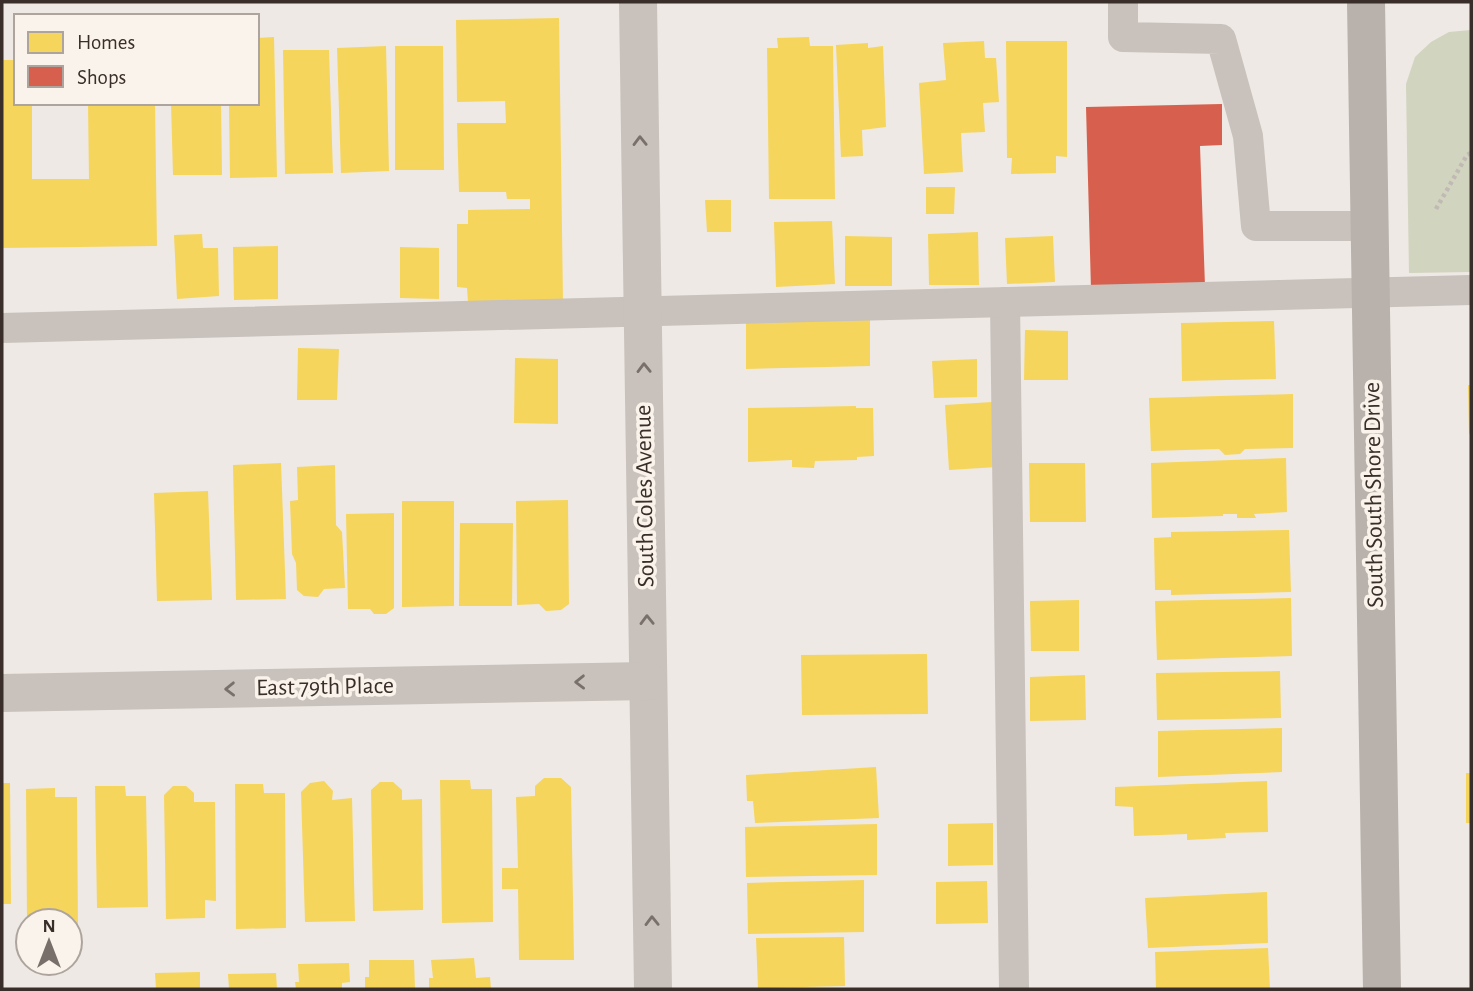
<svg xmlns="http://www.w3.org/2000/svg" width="1473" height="991" font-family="'Alegreya Sans',sans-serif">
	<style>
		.green { fill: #d1d4be }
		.homes { fill: #f6d55c }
		.shops { fill: #d6604d }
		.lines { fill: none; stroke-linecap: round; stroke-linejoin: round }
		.path { stroke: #c1b9b4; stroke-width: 4.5; stroke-dasharray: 3.5 3.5; stroke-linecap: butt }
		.lane { stroke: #c8c1bc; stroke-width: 30 }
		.street { stroke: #c8c1bc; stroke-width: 38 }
		.secondary { stroke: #b8b1ac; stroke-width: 38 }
		.oneway { stroke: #79706c }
		.labels { text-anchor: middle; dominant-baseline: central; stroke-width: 7; stroke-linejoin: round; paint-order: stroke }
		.street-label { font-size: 24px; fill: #392e2a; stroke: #faf3eb }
	</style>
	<rect width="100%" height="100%" fill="#eee9e4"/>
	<polygon class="green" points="1471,30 1471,272 1409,273 1406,84 1415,57 1431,42 1449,32"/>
	<g class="homes">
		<polygon points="559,18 563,301 468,302 467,288 457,287 457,224 468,224 468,210 530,209 530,199 507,199 506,192 459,192 457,123 506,123 505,101 457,102 456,20"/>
		<polygon points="274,37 277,177 230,178 229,103 257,103 257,38"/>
		<polygon points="809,37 810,46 833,46 835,199 769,199 767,48 778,48 777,38"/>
		<polygon points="984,41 985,58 996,58 999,102 983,103 985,132 961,133 963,172 924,174 919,83 946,80 943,43"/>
		<polygon points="1006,41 1067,41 1067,157 1056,156 1056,173 1011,174 1012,158 1007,158"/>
		<polygon points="868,43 868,48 883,46 886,127 862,130 863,156 841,157 836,45"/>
		<polygon points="386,46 389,171 341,173 337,48"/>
		<polygon points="395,46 443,46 444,170 395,170"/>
		<polygon points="283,50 329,50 333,173 285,174"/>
		<polygon points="2,60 16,60 16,103 32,103 32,179 89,179 88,103 155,103 157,246 2,248"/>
		<polygon points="171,103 221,103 222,175 173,175"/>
		<polygon points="926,187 955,187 954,214 926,214"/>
		<polygon points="705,200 731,200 731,232 707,232"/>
		<polygon points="832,221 835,284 776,287 774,222"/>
		<polygon points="978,232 979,285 929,285 928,234"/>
		<polygon points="202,234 203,248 218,248 219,296 177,299 174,235"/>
		<polygon points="845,236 892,237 892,286 845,286"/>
		<polygon points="1053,236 1055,282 1007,284 1005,238"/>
		<polygon points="278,246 278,299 234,300 233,247"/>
		<polygon points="400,247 439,248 439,299 400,298"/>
		<polygon points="870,311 870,366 746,369 746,314"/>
		<polygon points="1274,321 1276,379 1182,381 1181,323"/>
		<polygon points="1025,330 1068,331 1068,380 1024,380"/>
		<polygon points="298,348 339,349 337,400 297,400"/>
		<polygon points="515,358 558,359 558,424 514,423"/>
		<polygon points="977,359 977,397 934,398 932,361"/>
		<polygon points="1468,385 1471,385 1471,434 1469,434"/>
		<polygon points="1293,394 1293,448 1245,449 1240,454 1225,455 1219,449 1151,451 1149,398"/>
		<polygon points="992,402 997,467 949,470 945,405"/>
		<polygon points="856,406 856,408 873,408 874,456 857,457 857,460 815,461 814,468 792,467 792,460 748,462 748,408"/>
		<polygon points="1286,458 1287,512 1254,514 1256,518 1237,518 1237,514 1223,514 1223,516 1152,518 1151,463"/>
		<polygon points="281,463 286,599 236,600 233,465"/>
		<polygon points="1029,463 1085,463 1086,522 1030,522"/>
		<polygon points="335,465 336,525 342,532 345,588 324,589 318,597 304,596 297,590 296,563 292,554 290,501 298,500 297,467"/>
		<polygon points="208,491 212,600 157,601 154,493"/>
		<polygon points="568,500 569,604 561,610 546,611 539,604 517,605 516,501"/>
		<polygon points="402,501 454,501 454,606 402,607"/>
		<polygon points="394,513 394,608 386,614 374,614 370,609 348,609 346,514"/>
		<polygon points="460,523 513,523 512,606 459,606"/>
		<polygon points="1289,530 1291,592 1171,595 1171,590 1155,590 1154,538 1171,537 1171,532"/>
		<polygon points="1291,598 1292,656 1157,660 1155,601"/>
		<polygon points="1079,600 1079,651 1031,651 1030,601"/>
		<polygon points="927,654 928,714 802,715 801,655"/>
		<polygon points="1280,671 1281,718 1157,720 1156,673"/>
		<polygon points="1085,675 1086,720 1030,721 1030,677"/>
		<polygon points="1282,728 1282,772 1158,777 1158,731"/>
		<polygon points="876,767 879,818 755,823 753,801 747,801 746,775"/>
		<rect x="1466" y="773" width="5" height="50"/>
		<polygon points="544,778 561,778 571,787 574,960 519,960 518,889 502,889 502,868 518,868 516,797 535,796 535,786"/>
		<polygon points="440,780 470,780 471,789 492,789 493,922 442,923"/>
		<polygon points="324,781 333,791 332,800 352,798 355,921 305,922 301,792 310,783"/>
		<polygon points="1267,781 1268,832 1225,833 1226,838 1187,840 1187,834 1134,836 1133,807 1115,806 1115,787"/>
		<polygon points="380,782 393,782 402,790 402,800 422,799 423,910 373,911 371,790"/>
		<polygon points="2,783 10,783 11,904 2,904"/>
		<polygon points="235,784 263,784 264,793 285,793 286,928 236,929"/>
		<polygon points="95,786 125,786 126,796 146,796 148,907 97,908"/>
		<polygon points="173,786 186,786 194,793 194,802 215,802 216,901 205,900 205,918 166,919 164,795"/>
		<polygon points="55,788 55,797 77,797 78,933 70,933 70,921 27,921 26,789"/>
		<polygon points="993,823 993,865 948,866 948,824"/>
		<polygon points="877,824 877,875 746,877 745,827"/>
		<polygon points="864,880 864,932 748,934 747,883"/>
		<polygon points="987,881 988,923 936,924 936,882"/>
		<polygon points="1267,892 1268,943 1148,948 1145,898"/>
		<polygon points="844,937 845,986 758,988 756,938"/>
		<polygon points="1268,948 1270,989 1156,989 1155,952"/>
		<polygon points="474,958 476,978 490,977 491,989 429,989 429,978 433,978 431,960"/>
		<polygon points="369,960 414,960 415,989 365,989 365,977 369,977"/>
		<polygon points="349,963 350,982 342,983 342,989 296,989 295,982 299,982 298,964"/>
		<polygon points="200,972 200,989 156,989 155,973"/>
		<polygon points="276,973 277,989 229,989 228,974"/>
	</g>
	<polygon class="shops" points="1222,104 1222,145 1200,146 1205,286 1091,289 1086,107"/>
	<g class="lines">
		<polyline class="path" points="1436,209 1467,155 1471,153"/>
		<g class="lane">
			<polyline points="1123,2 1123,37 1221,39 1248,136 1256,226 1370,226"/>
			<polyline points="1005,302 1014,989"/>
			<polyline points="2,328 1471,290"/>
		</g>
		<g class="street">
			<polyline points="638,2 653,989"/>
			<polyline points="2,693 648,681"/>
		</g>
		<polyline class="secondary" points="1366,2 1382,989"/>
	</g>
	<defs><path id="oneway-chevron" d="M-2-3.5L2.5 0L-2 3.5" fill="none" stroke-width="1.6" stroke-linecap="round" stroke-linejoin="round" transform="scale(1.75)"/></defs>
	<g class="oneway">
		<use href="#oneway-chevron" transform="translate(640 141) rotate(-91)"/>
		<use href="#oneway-chevron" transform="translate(644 368) rotate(-91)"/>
		<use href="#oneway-chevron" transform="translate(647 620) rotate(-91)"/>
		<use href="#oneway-chevron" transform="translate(580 682) rotate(179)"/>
		<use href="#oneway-chevron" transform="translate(230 689) rotate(179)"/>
		<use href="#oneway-chevron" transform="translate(652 921) rotate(-91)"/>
	</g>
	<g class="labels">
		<g class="street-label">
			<text transform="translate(1374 495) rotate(-91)">South South Shore Drive</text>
			<text transform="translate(645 496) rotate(-91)">South Coles Avenue</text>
			<text transform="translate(325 687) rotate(-1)">East 79th Place</text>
		</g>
	</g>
	<rect width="1473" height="991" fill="none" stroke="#392e2a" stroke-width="7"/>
	<rect x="14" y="14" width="245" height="91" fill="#faf3eb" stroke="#ada49e" stroke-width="2"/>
	<rect x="28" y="32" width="35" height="21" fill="#f6d55c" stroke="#ada49e" stroke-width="2"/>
	<text x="77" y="49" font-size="21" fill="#392e2a">Homes</text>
	<rect x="28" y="66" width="35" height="21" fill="#d6604d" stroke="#ada49e" stroke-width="2"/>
	<text x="77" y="84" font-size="21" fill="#392e2a">Shops</text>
	<g transform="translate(49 942)"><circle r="33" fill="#faf3eb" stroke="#ada49e" stroke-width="2"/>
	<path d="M0-5L12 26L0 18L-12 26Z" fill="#786f6b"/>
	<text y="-10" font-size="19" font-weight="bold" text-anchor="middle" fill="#392e2a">N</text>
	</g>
</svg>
